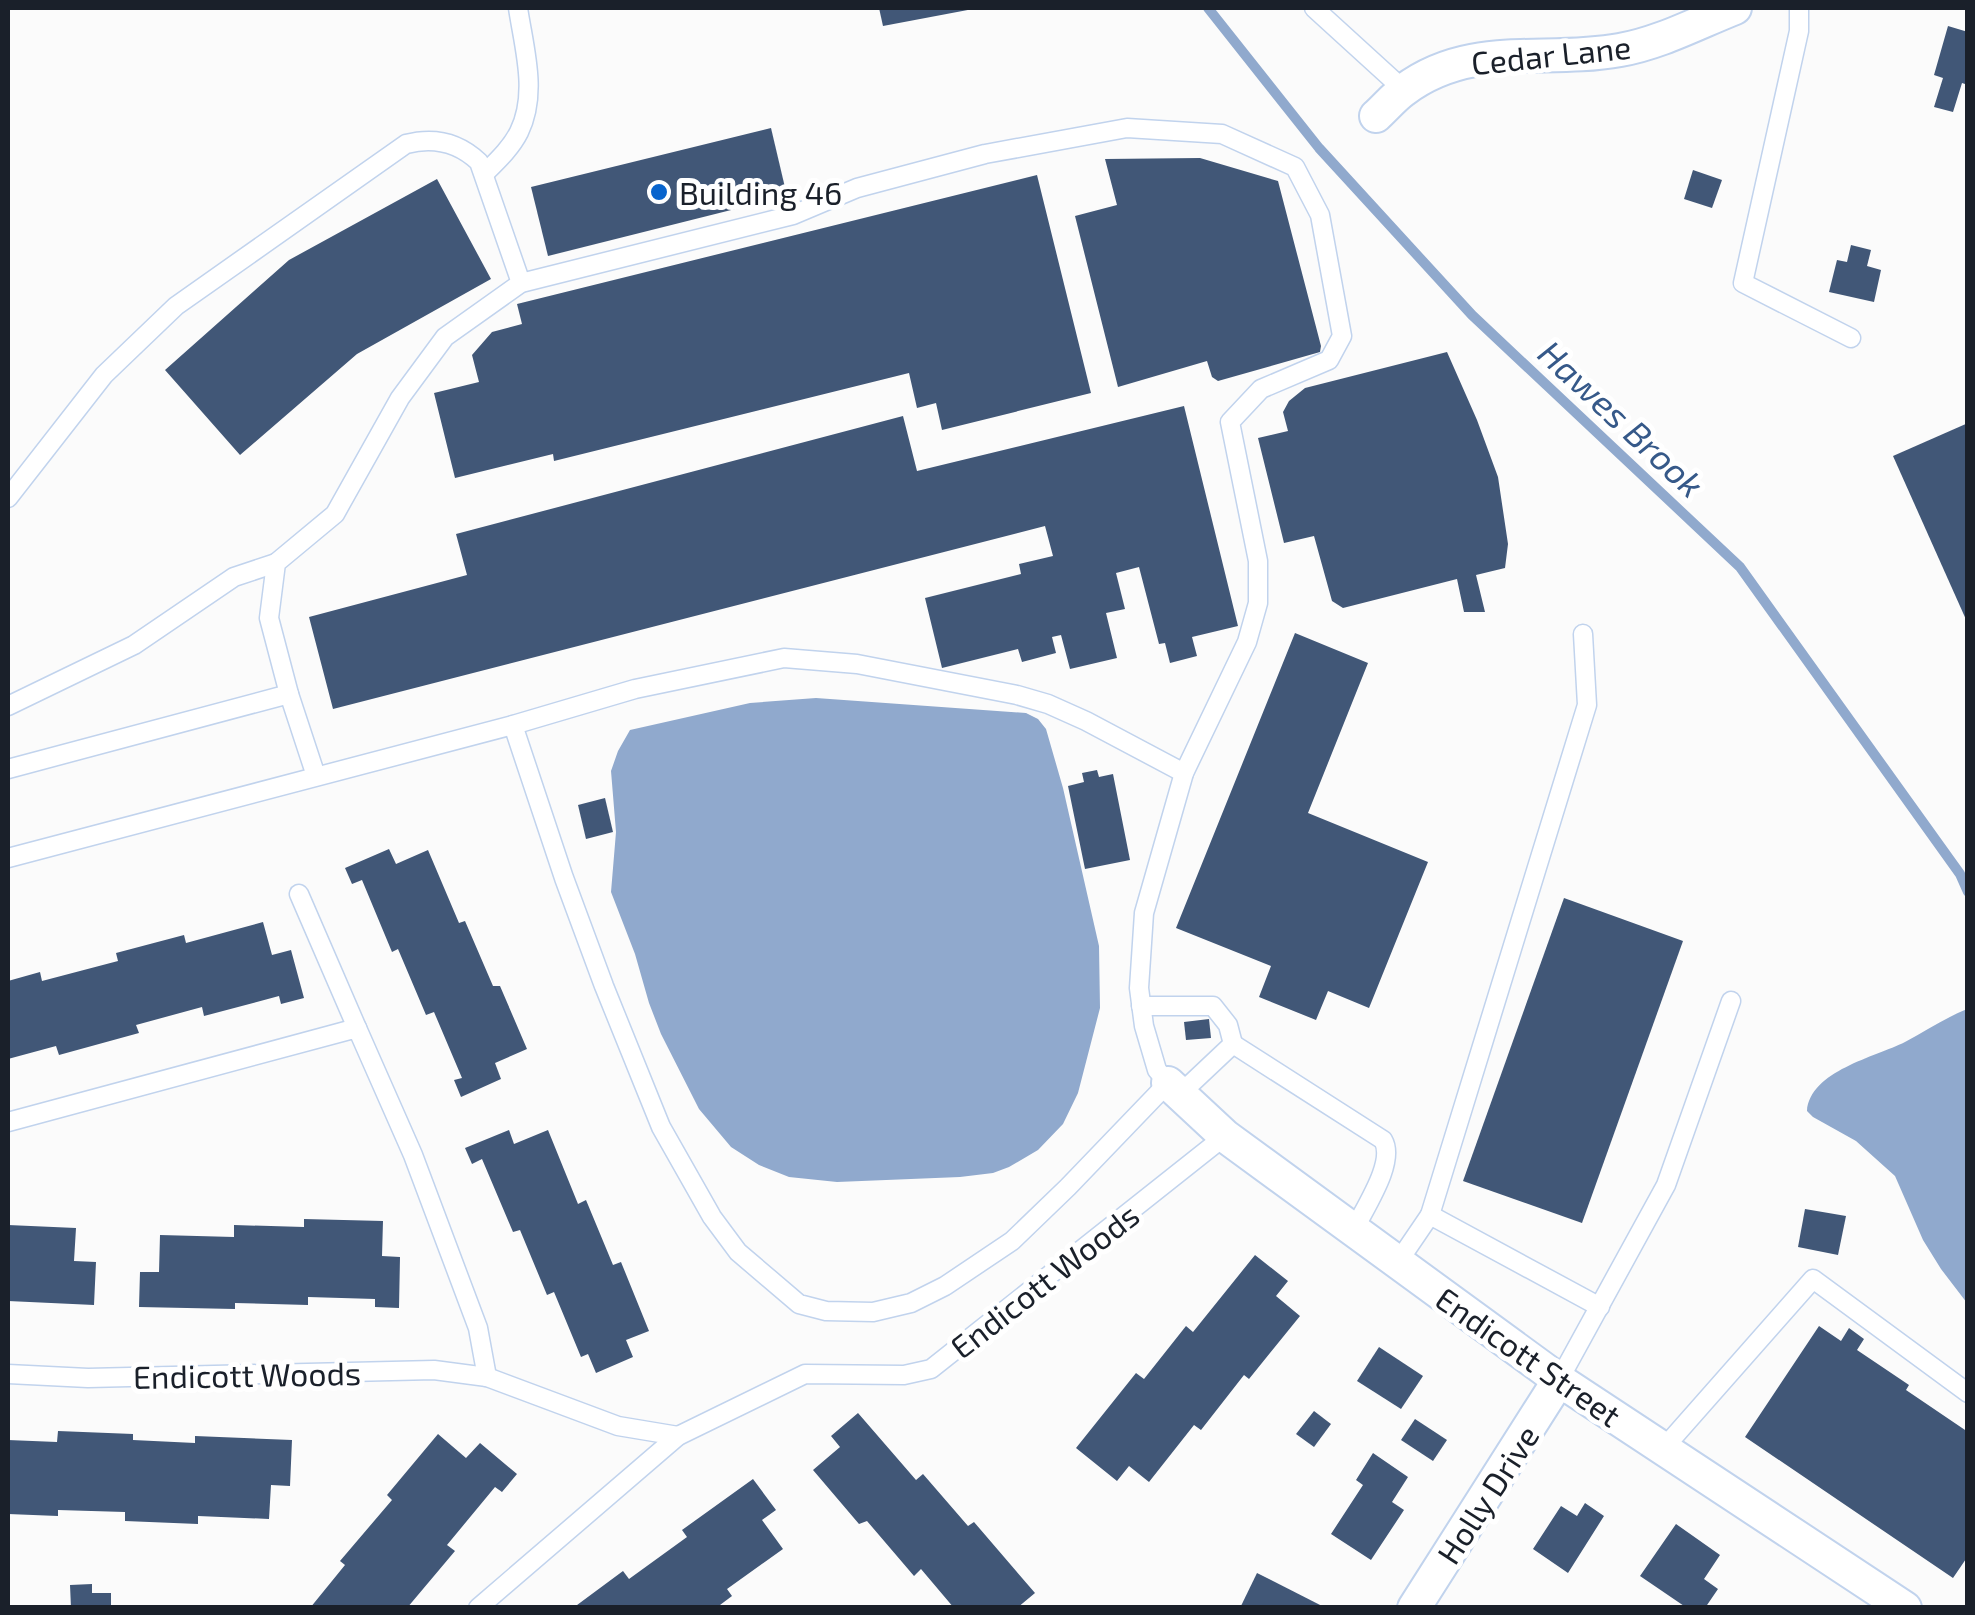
<svg xmlns="http://www.w3.org/2000/svg" width="1975" height="1615" font-family="'Exo 2',sans-serif">
	<style>
		.water { fill: #90a9cd }
		.lines { fill: none; stroke-linecap: round; stroke-linejoin: round }
		.stream { stroke: #90a9cd; stroke-width: 10 }
		.building { fill: #415777 }
		.lane-casing { stroke: #c1d3ed; stroke-width: 21 }
		.street-casing { stroke: #c1d3ed; stroke-width: 36 }
		.lane { stroke: #fff; stroke-width: 18 }
		.street { stroke: #fff; stroke-width: 32 }
		.poi-dot { fill: #0864cd; stroke: #fff; stroke-width: 4 }
		.labels { text-anchor: middle; dominant-baseline: central; stroke-width: 10; stroke-linejoin: round; paint-order: stroke }
		.street-label { font-size: 32px; fill: #1a202a; stroke: #fff }
		.poi-label { font-size: 32px; fill: #1a202a; stroke: #fff; text-anchor: start }
		.water-label { font-size: 35px; font-style: italic; fill: #365989; stroke: #fff }
	</style>
	<rect width="100%" height="100%" fill="#fbfbfb"/>
	<g class="water">
		<polygon points="816,698 1026,713 1038,719 1046,729 1063,788 1099,946 1100,1008 1078,1093 1063,1124 1038,1150 1009,1167 993,1173 960,1177 837,1182 789,1177 759,1165 731,1147 699,1109 661,1034 649,1003 635,954 611,892 616,832 611,771 618,751 630,730 750,703"/>
		<path d="M 1967,1009 L 1967,1303 L 1941,1269 L 1923,1240 L 1895,1176 L 1856,1141 L 1813,1117 L 1807,1111 C 1810,1071 1875,1057 1905,1042 C 1926,1031 1945,1018 1967,1009 Z"/>
	</g>
	<g class="lines">
		<polyline class="stream" points="1208,8 1319,148 1472,315 1740,567 1960,874 1968,892"/>
	</g>
	<g class="building">
		<polygon points="879,8 973,8 973,9 883,26"/>
		<polygon points="1948,26 1968,32 1968,85 1962,83 1953,112 1934,107 1943,78 1934,75"/>
		<polygon points="771,128 787,196 548,256 531,187"/>
		<polygon points="1200,158 1278,181 1321,346 1320,352 1218,381 1212,377 1207,361 1118,387 1075,216 1117,205 1105,159"/>
		<polygon points="1693,170 1722,180 1712,208 1684,199"/>
		<polygon points="1037,175 1091,393 942,430 936,403 917,408 909,373 554,461 553,454 455,478 434,393 479,382 472,355 492,332 522,324 517,304"/>
		<polygon points="437,179 491,279 357,354 240,455 165,370 289,260"/>
		<polygon points="1851,245 1871,250 1867,266 1881,270 1874,302 1829,292 1837,260 1847,262"/>
		<polygon points="1447,352 1477,420 1498,477 1508,544 1505,568 1476,575 1485,612 1464,612 1457,579 1343,608 1332,601 1314,536 1284,543 1258,438 1288,431 1283,412 1289,401 1305,388"/>
		<polygon points="1184,406 1238,626 1192,637 1197,656 1170,663 1165,643 1159,644 1139,567 1116,573 1125,609 1106,613 1117,658 1070,669 1061,635 1052,637 1056,653 1022,662 1018,649 942,668 925,598 1021,574 1019,564 1053,556 1045,526 333,709 309,617 467,575 456,534 903,416 917,471"/>
		<polygon points="1968,423 1968,624 1893,456"/>
		<polygon points="1295,633 1368,663 1308,813 1428,862 1369,1008 1328,991 1316,1020 1259,997 1271,966 1176,928"/>
		<polygon points="1097,770 1099,777 1113,774 1130,860 1085,869 1068,786 1084,782 1082,773"/>
		<polygon points="605,798 613,832 586,839 578,805"/>
		<polygon points="389,849 396,864 428,850 459,923 465,921 493,986 500,986 527,1049 495,1063 501,1079 461,1097 454,1080 462,1078 434,1012 426,1015 398,949 392,952 362,880 352,884 345,868"/>
		<polygon points="1564,898 1683,941 1582,1223 1463,1181"/>
		<polygon points="263,922 272,955 291,950 304,998 281,1004 279,996 204,1016 202,1007 136,1025 139,1033 59,1055 56,1046 8,1059 8,981 40,972 42,981 118,961 116,953 184,935 186,943"/>
		<polygon points="1209,1019 1211,1038 1186,1040 1184,1022"/>
		<polygon points="509,1130 514,1144 548,1130 578,1204 586,1200 613,1265 621,1262 649,1331 626,1340 633,1357 596,1373 588,1354 581,1357 554,1292 547,1295 520,1230 513,1232 482,1159 472,1164 465,1148"/>
		<polygon points="1805,1209 1846,1216 1838,1255 1798,1247"/>
		<polygon points="304,1219 383,1221 382,1256 400,1257 399,1308 375,1307 375,1299 308,1297 308,1305 235,1303 235,1309 139,1307 140,1272 159,1272 160,1235 234,1237 234,1225 304,1227"/>
		<polygon points="8,1225 76,1228 74,1261 96,1262 94,1305 8,1301"/>
		<polygon points="1255,1255 1288,1281 1276,1296 1300,1316 1249,1379 1244,1375 1201,1430 1194,1425 1149,1482 1129,1466 1117,1481 1076,1448 1136,1373 1144,1379 1186,1326 1193,1332"/>
		<polygon points="1819,1326 1841,1341 1849,1328 1864,1339 1857,1350 1909,1385 1906,1390 1968,1432 1968,1556 1953,1578 1745,1437"/>
		<polygon points="1379,1347 1423,1376 1401,1409 1357,1381"/>
		<polygon points="1314,1411 1331,1424 1314,1447 1296,1434"/>
		<polygon points="858,1413 916,1480 923,1474 968,1526 974,1522 1035,1593 1017,1608 954,1608 921,1569 914,1576 867,1521 859,1524 813,1470 840,1447 831,1436"/>
		<polygon points="1415,1419 1447,1440 1433,1461 1401,1440"/>
		<polygon points="58,1431 133,1434 133,1440 195,1443 195,1436 292,1440 290,1486 271,1485 269,1519 198,1516 198,1524 125,1521 125,1512 58,1510 58,1516 8,1514 8,1440 57,1442"/>
		<polygon points="438,1434 466,1458 480,1443 517,1474 502,1492 495,1487 447,1545 455,1551 407,1608 310,1608 345,1565 340,1561 392,1500 387,1495"/>
		<polygon points="1373,1453 1408,1477 1392,1502 1404,1510 1371,1560 1331,1534 1363,1485 1356,1480"/>
		<polygon points="753,1479 776,1510 762,1520 783,1549 727,1589 732,1596 716,1608 573,1608 623,1571 629,1579 687,1537 682,1530"/>
		<polygon points="1585,1503 1604,1516 1568,1573 1533,1549 1561,1506 1577,1516"/>
		<polygon points="1676,1524 1720,1555 1704,1579 1718,1589 1705,1608 1687,1608 1640,1576"/>
		<polygon points="1257,1573 1326,1608 1240,1608"/>
		<polygon points="92,1584 92,1593 111,1593 111,1608 71,1608 70,1585"/>
	</g>
	<g class="lines">
		<g class="lane-casing">
			<g id="lane">
				<polyline points="1314,8 1404,90"/>
				<polyline points="1799,8 1799,31 1743,283 1851,338"/>
				<path d="M 484,174 C 497,161 511,148 519,132 C 538,93 524,48 518,8"/>
				<path d="M 8,498 L 104,375 L 176,306 L 406,144 C 433,137 458,142 479,162 L 521,283"/>
				<polyline points="8,706 134,645 234,577 276,563"/>
				<polyline points="8,769 289,694"/>
				<polyline points="316,776 289,694 269,618 276,563 335,514 400,398 445,337 521,283 793,215 857,188 985,154 1127,128 1222,134 1295,167 1320,215 1342,336 1329,360 1261,389 1230,422 1258,561 1258,603 1247,642 1184,773 1144,913 1139,988 1144,1026 1157,1070 1168,1083 1068,1187 1012,1241 945,1286 911,1303 873,1312 826,1311 799,1304 738,1252 712,1217 661,1127 604,986 564,878 513,725"/>
				<polyline points="8,858 513,725 635,689 784,658 857,664 1017,695 1048,704 1086,721 1184,773"/>
				<polyline points="299,894 357,1028"/>
				<polyline points="1141,1006 1213,1006 1228,1025 1233,1044 1180,1094"/>
				<path d="M 1233,1044 L 1383,1140 C 1396,1162 1365,1207 1354,1230"/>
				<polyline points="8,1122 357,1028 413,1155 478,1328 487,1377"/>
				<polyline points="1430,1215 1587,705 1583,634"/>
				<polyline points="1398,1262 1430,1215 1600,1307"/>
				<polyline points="8,1374 88,1378 434,1370 487,1377 618,1426 678,1436"/>
				<polyline points="1559,1380 1666,1185 1731,1001"/>
				<polyline points="1663,1449 1813,1279 1968,1393"/>
				<polyline points="478,1608 678,1436 805,1374 904,1375 931,1369 1225,1136"/>
			</g>
		</g>
		<g class="street-casing">
			<g id="street">
				<path d="M 1376,116 C 1385,108 1394,97 1404,90 C 1471,40 1544,64 1620,50 C 1660,43 1697,23 1735,8"/>
				<polyline points="1168,1083 1225,1136 1559,1380 1905,1608"/>
				<polyline points="1414,1608 1559,1380"/>
			</g>
		</g>
		<use href="#lane" class="lane"/>
		<use href="#street" class="street"/>
	</g>
	<circle class="poi-dot" cx="659" cy="192" r="10"/>
	<g class="labels">
		<g class="street-label">
			<text transform="translate(1551 54) rotate(-6)">Cedar Lane</text>
			<text transform="translate(1044 1280) rotate(-38)">Endicott Woods</text>
			<text transform="translate(1529 1356) rotate(35)">Endicott Street</text>
			<text transform="translate(247 1374) rotate(-1)">Endicott Woods</text>
			<text transform="translate(1487 1494) rotate(-57)">Holly Drive</text>
		</g>
		<g class="poi-label">
			<text x="679" y="192">Building 46</text>
		</g>
		<g class="water-label">
			<text transform="translate(1622 418) rotate(43)">Hawes Brook</text>
		</g>
	</g>
	<rect width="1975" height="1615" fill="none" stroke="#1a202a" stroke-width="20"/>
</svg>
